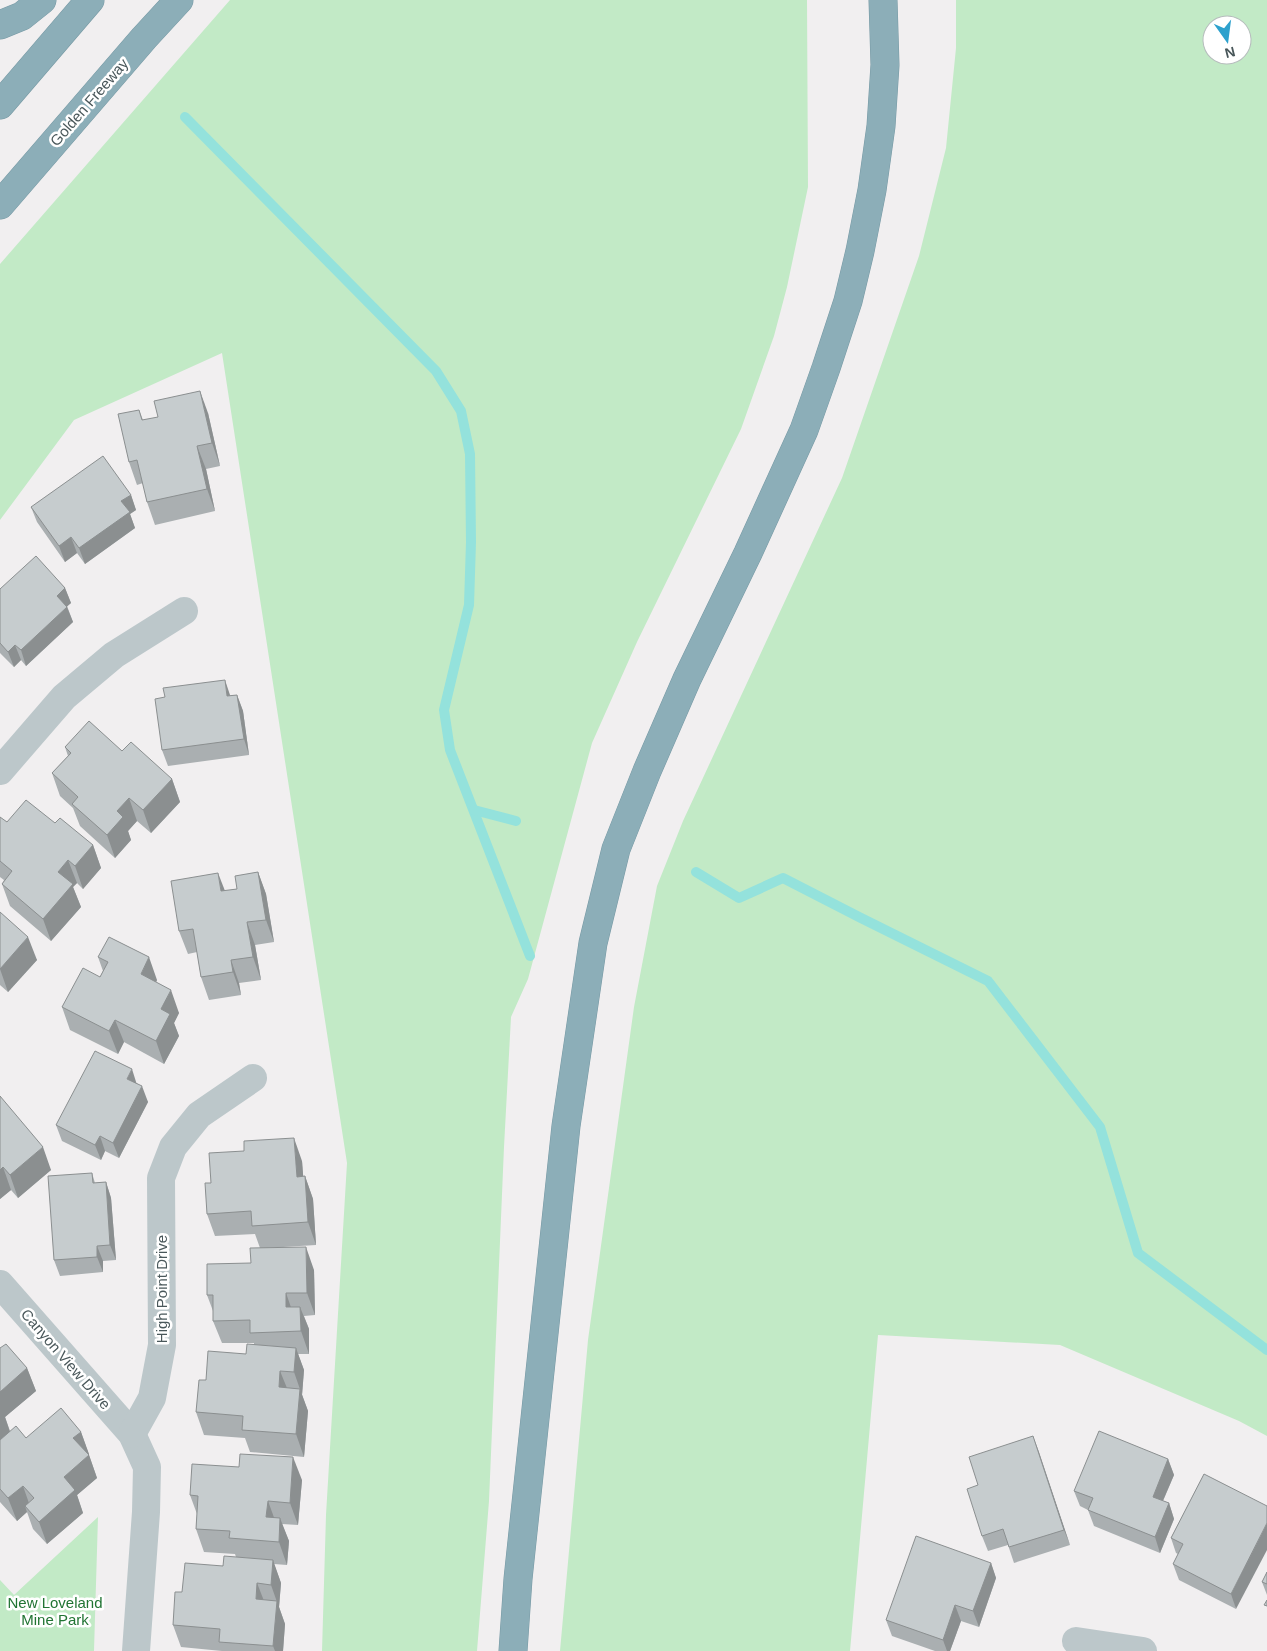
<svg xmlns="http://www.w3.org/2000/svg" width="1267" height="1651" font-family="Arial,sans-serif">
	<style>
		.green { fill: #c2eac6; fill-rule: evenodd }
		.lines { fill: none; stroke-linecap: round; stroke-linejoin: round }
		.stream { stroke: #94e2dc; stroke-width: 10 }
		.highway-casing { stroke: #7799a4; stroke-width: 29 }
		.street { stroke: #bcc7ca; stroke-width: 28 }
		.highway { stroke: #8caeb8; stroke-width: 28 }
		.wall { fill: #aaafb1 }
		.shaded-wall { fill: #8b8f90 }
		.building { fill: #c6ccce; stroke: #8b8f90 }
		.labels { text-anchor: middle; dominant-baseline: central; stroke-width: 5; stroke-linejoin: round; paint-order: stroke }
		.street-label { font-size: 15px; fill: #49575a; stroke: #fff }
		.park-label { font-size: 15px; fill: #217433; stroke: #fff }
	</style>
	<rect width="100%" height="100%" fill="#f1eff0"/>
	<g class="green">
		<polygon points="230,0 807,0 808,187 787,287 774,336 741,429 637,642 592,743 528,979 511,1017 504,1147 489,1501 477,1651 322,1651 326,1515 347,1163 222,353 74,420 0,520 0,264"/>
		<path d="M 956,0 L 1267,0 L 1267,1436 L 1239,1421 L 1060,1345 L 878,1335 L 850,1651 L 560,1651 L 588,1340 L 634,1007 L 657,886 L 683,821 L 842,478 L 919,256 L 946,148 L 956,48 ZM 1212,25 L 1242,25 L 1242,55 L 1212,55 Z"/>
		<polygon points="98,1517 94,1651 0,1651 0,1580 14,1595"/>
	</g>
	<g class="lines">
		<g class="stream">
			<polyline points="185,117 436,371 461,411 470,454 471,542 469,605 444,710 450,750 530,956"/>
			<polyline points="474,810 516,821"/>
			<polyline points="696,872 739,898 783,878 861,918 988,981 1100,1127 1138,1253 1267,1350"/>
		</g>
		<g class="highway-casing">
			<g id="highway">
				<polyline points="0,25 22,16 42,0"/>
				<polyline points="0,105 90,0"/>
				<polyline points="0,205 144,38 179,0"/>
				<polyline points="513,1651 518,1579 566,1126 593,943 616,849 647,771 687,679 748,553 804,430 826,368 848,301 860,251 872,190 881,126 885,65 883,0"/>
			</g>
		</g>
		<g class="street">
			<polyline points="0,771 64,697 114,655 184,611"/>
			<polyline points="0,1284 132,1434 147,1467 146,1512 136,1651"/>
			<polyline points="132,1434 152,1398 162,1345 161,1178 173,1147 199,1115 253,1078"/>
			<polyline points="1076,1641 1143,1651"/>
		</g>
		<use href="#highway" class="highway"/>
	</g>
	<g class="wall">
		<polygon points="139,410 143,420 208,413 220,466 206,469 215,511 155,525 147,502 143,483 137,485 129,462"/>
		<polygon points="131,495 136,510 130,514 135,528 85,564 77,553 65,562 37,522 31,507"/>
		<polygon points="65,588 71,603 67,606 73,622 26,666 21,660 14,667 0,653 0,589"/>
		<polygon points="237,695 243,711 249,755 168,766 162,750 230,696"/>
		<polygon points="65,747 122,751 172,779 180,802 151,833 137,821 128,831 131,840 115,858 80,826 73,808 60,796 52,773 68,756"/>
		<polygon points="0,817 7,822 55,823 93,845 101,868 83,889 77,883 73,887 81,907 51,941 10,906 2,884 4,880 0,877"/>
		<polygon points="258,872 266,894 274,942 255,945 261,980 239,983 241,995 209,1000 201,977 197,952 188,954 179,931 225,891 237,889"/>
		<polygon points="0,912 37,960 8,992 0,985"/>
		<polygon points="98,957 157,980 156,982 179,1013 174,1023 179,1036 164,1064 124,1042 118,1054 70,1030 62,1007 100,977 103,971"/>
		<polygon points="137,1083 148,1102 119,1158 105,1151 101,1160 62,1141 56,1125"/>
		<polygon points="0,1096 51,1170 18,1198 11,1190 0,1199"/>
		<polygon points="302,1161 303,1176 305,1176 313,1199 316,1245 267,1248 314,1270 315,1315 304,1316 309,1329 309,1354 298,1354 304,1370 302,1395 308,1411 304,1457 250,1452 245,1438 204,1435 196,1412 206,1380 246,1354 254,1345 254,1343 222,1343 213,1321 213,1311 207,1295 251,1263 260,1248 255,1234 215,1236 207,1214 211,1183"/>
		<polygon points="92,1173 95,1183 106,1182 111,1198 116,1260 103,1261 103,1272 60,1276 54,1260"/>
		<polygon points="0,1348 27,1368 36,1391 5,1417 10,1431 26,1438 81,1432 97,1478 77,1495 83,1513 47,1544 33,1529 27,1512 17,1521 0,1502"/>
		<polygon points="1033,1436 1070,1545 1014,1563 1008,1545 988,1551 982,1536 978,1485"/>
		<polygon points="1168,1459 1174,1475 1163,1501 1169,1503 1174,1519 1160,1553 1094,1526 1088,1510 1080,1506 1074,1491"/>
		<polygon points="1204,1474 1236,1609 1179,1580 1173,1564 1178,1554 1176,1553 1171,1538"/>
		<polygon points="302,1480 298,1525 282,1524 289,1541 287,1565 274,1564 281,1583 279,1607 285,1624 283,1651 222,1651 181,1647 173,1625 182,1592 236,1557 235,1554 204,1552 196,1529 197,1514 190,1495"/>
		<polygon points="991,1563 996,1578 979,1627 961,1621 950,1651 935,1651 892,1636 886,1620"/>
		<polygon points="1267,1572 1267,1595 1262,1582"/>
	</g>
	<g class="shaded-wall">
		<polygon points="200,391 208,413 220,466 212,443"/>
		<polygon points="197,446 206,469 215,511 207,489"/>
		<polygon points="131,495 136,510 130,514 135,528 85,564 79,548 121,501"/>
		<polygon points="71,537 77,553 65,562 59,546"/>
		<polygon points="65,588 71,603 62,611 57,596"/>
		<polygon points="67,607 73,622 26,666 21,650"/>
		<polygon points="15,645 21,660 14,667 8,652"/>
		<polygon points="225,680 230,695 233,712 227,696"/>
		<polygon points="237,695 243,711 249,755 244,739"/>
		<polygon points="172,779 180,802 151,833 143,810"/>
		<polygon points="129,798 137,821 128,831 131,840 115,858 107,835 117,811"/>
		<polygon points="93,845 101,868 83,889 75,866"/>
		<polygon points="68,860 77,883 73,887 81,907 51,941 43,919 58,872"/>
		<polygon points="258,872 266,894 274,942 266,920"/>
		<polygon points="218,873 227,896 221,891"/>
		<polygon points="247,922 255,945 261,980 253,957"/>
		<polygon points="28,937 37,960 8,992 0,969"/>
		<polygon points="149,957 157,980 149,997 141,974"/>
		<polygon points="231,960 239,983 241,995 233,972"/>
		<polygon points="171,990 179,1013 174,1023 179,1036 164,1064 156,1041 161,1009"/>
		<polygon points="115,1020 124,1042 118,1054 109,1031"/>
		<polygon points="132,1069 137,1085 127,1079"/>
		<polygon points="142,1086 148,1102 119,1158 113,1143"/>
		<polygon points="100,1136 105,1151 101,1160 95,1145"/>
		<polygon points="294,1138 302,1161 305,1199 297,1177"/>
		<polygon points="43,1147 51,1170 18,1198 10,1175"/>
		<polygon points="3,1167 11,1190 0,1199 0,1170"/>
		<polygon points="305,1176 313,1199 316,1245 308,1222"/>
		<polygon points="106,1182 111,1198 116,1260 110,1245"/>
		<polygon points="97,1246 103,1261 103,1272 97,1257"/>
		<polygon points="306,1247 314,1270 315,1315 307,1293"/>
		<polygon points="286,1293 294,1316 286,1307"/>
		<polygon points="300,1307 309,1329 309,1354 301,1331"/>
		<polygon points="296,1348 304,1370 302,1395 294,1372"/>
		<polygon points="27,1368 36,1391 5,1417 10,1432 0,1441 0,1392"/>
		<polygon points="280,1371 289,1393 279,1387"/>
		<polygon points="300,1389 308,1411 304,1457 296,1434"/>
		<polygon points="81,1432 89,1454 82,1461 73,1438"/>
		<polygon points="1033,1436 1039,1452 1070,1545 1064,1530"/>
		<polygon points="89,1455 97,1478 77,1495 83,1513 47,1544 39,1522 64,1477"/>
		<polygon points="293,1457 302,1480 298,1525 290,1503"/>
		<polygon points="1168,1459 1174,1475 1158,1512 1153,1497"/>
		<polygon points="23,1486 31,1509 25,1506 27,1512 17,1521 8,1498"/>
		<polygon points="268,1501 276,1523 266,1517"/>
		<polygon points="1169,1503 1174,1519 1160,1553 1155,1537"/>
		<polygon points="280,1518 289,1541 287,1565 279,1542"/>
		<polygon points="1267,1523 1267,1550 1236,1609 1231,1594"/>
		<polygon points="273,1560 281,1583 279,1607 285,1624 283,1651 275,1651 273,1646 277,1602 271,1585"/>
		<polygon points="991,1563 996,1578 979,1627 973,1611"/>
		<polygon points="257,1583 266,1606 256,1599"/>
		<polygon points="955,1605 961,1621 950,1651 947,1651 943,1640"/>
	</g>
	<g class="building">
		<polygon points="200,391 212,443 197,446 207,489 147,502 137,460 129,462 118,414 139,410 142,420 158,417 154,401"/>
		<polygon points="103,456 131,495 121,501 130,512 79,548 71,537 59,546 31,507"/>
		<polygon points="36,556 65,588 57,596 67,607 21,650 15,645 8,652 0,643 0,589"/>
		<polygon points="225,680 227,696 237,695 244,739 162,750 155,699 165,697 163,688"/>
		<polygon points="89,721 122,751 131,742 172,779 143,810 129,798 117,811 123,817 107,835 72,804 78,797 52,773 71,753 65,747"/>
		<polygon points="26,800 55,823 60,818 93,845 75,866 68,860 58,872 73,884 43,919 2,884 12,871 0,861 0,817 7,822"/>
		<polygon points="258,872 266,920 247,922 253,957 231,960 233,972 201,977 193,929 179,931 171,881 218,873 221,891 237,889 235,876"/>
		<polygon points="0,912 28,937 0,969"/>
		<polygon points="109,937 149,957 141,974 171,990 161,1009 170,1014 156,1041 115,1020 109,1031 62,1007 83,968 100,977 108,962 98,957"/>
		<polygon points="95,1051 132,1069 127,1079 142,1086 113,1143 100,1136 95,1145 56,1125"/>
		<polygon points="0,1096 43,1147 10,1175 3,1167 0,1170"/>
		<polygon points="294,1138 297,1177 305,1176 308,1222 252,1226 251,1211 207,1214 205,1183 211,1183 209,1153 244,1151 244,1141"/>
		<polygon points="92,1173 93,1183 106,1182 110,1245 97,1246 97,1257 54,1260 48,1176"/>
		<polygon points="306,1247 307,1293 286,1293 286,1307 300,1307 301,1331 250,1333 250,1320 213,1321 213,1295 207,1295 207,1264 251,1263 250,1248"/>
		<polygon points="6,1344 27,1368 0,1392 0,1348"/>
		<polygon points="247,1344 296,1348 294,1372 280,1371 279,1387 300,1389 296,1434 242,1430 243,1416 196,1412 199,1380 206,1380 208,1351 246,1354"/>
		<polygon points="61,1408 81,1432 73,1438 89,1455 64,1477 75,1490 39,1522 25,1506 34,1498 23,1486 8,1498 0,1489 0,1440 16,1426 26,1438"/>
		<polygon points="1099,1431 1168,1459 1153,1497 1169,1503 1155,1537 1088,1510 1093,1498 1074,1491"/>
		<polygon points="1033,1436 1064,1530 1009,1547 1003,1529 982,1536 967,1489 978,1485 969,1457"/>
		<polygon points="240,1454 293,1457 290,1503 268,1501 266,1517 280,1518 279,1542 229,1538 230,1531 196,1529 198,1496 190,1495 192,1464 239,1467"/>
		<polygon points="1204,1474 1267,1506 1267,1523 1231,1594 1173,1564 1183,1544 1171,1538"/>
		<polygon points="916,1536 991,1563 973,1611 955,1605 943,1640 886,1620"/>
		<polygon points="224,1556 273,1560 271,1585 257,1583 256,1599 277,1601 273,1646 219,1642 220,1629 173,1625 175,1592 182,1592 185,1563 223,1566"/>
		<polygon points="1267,1572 1267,1584 1262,1582"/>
		<polygon points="1267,1600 1267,1606 1264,1605"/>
	</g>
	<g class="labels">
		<g class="street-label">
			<text transform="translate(89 102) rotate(-49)">Golden Freeway</text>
			<text transform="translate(161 1289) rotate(-90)">High Point Drive</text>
			<text transform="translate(66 1359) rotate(49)">Canyon View Drive</text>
		</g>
		<g class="park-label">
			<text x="55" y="1602">New Loveland<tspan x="55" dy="17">Mine Park</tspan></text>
		</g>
	</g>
	<g transform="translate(1227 40) rotate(166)"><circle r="24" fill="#ffffff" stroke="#b6bcbd"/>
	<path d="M0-4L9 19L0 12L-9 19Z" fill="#2da1cd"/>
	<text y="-8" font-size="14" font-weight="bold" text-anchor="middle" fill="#49575a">N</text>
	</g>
</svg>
